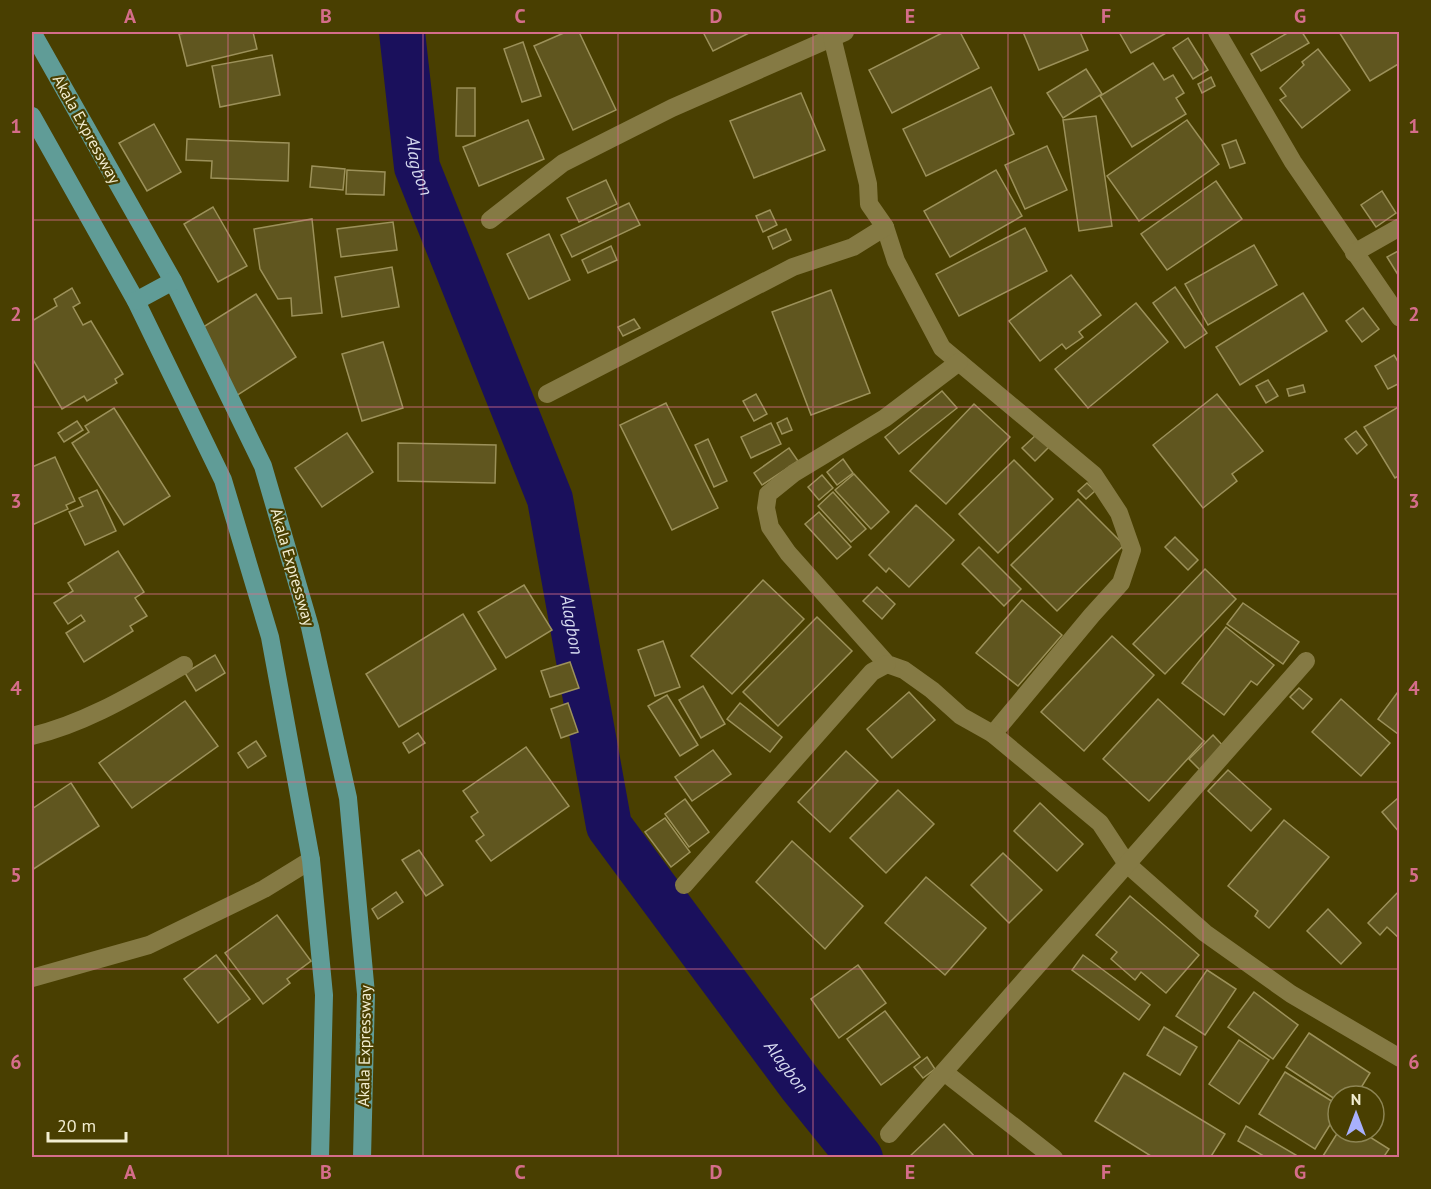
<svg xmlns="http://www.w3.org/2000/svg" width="1431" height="1189" font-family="'PT Sans',sans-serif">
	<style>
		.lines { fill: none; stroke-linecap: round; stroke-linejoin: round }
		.river { stroke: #1a105c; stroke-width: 46 }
		.building { fill: #60561f; stroke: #9c915a; stroke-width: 1.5 }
		.minor { stroke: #857a44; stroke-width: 18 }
		.major { stroke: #609c97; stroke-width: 18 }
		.grid { fill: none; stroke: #d56d8a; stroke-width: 1.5; stroke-opacity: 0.55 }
		.labels { text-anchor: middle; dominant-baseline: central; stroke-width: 4.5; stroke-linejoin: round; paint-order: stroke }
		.street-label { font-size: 16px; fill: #f2edd0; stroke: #493f01 }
		.water-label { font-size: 18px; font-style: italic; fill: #d4d8ee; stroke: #493f01 }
		.neatline { fill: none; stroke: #d56d8a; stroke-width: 2 }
		.grid-label { font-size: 20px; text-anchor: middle; font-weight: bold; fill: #d56d8a }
	</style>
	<rect width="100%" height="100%" fill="#493f01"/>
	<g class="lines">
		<path class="river" id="s1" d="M 402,32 L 417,167 L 550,499 L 609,826 L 801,1085 L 860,1158"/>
	</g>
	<g class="building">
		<polygon points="190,32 253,32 257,49 187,66 179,34"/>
		<polygon points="566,32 579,32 616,110 573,130 534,46"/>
		<polygon points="703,32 751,32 713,51"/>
		<polygon points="944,32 960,32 979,68 892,113 869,70"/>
		<polygon points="1023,32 1080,32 1088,50 1039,70"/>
		<polygon points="1119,32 1168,32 1131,53"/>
		<polygon points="1289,32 1302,32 1309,43 1261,71 1251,54"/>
		<polygon points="1339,32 1400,32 1400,63 1370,81"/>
		<polygon points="1188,38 1208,70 1193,79 1173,48"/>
		<polygon points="523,42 541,96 522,102 504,49"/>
		<polygon points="1318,49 1350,90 1302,128 1280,100 1286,96 1280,88 1304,65 1302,62"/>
		<polygon points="272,55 280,95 220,107 212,66"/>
		<polygon points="1153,63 1164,80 1173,75 1184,93 1176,98 1186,114 1132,147 1100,96"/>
		<polygon points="1086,69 1102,94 1063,118 1047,93"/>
		<polygon points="1211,77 1215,86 1202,93 1198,84"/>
		<polygon points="991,87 1014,134 926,176 903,129"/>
		<polygon points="457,88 475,88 475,136 456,136"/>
		<polygon points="801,93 825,150 754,178 730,121"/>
		<polygon points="1096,116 1112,226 1079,231 1063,120"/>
		<polygon points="528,120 544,159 479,186 463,147"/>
		<polygon points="1187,120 1219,164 1139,221 1107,176"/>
		<polygon points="154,124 181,172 147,191 119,143"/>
		<polygon points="187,139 289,143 288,181 211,178 212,161 186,160"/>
		<polygon points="1236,140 1245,163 1230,168 1222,145"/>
		<polygon points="1047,146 1067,190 1025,209 1005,165"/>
		<polygon points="312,166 345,169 343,190 310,187"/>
		<polygon points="347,170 385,172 384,195 346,194"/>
		<polygon points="996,170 1022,216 950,257 924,211"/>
		<polygon points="606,180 617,204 579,222 567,198"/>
		<polygon points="1216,181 1242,219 1167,270 1141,234"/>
		<polygon points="1382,191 1396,213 1376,227 1361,205"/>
		<polygon points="629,203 640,225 572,257 561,235"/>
		<polygon points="213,207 247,266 218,282 184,224"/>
		<polygon points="770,210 777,225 763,232 756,216"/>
		<polygon points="312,219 322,313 292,316 291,298 278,299 260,269 254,229"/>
		<polygon points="393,222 397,250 341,257 337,229"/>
		<polygon points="1025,228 1047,271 959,316 936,274"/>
		<polygon points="786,229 791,240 773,249 768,237"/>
		<polygon points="549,234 570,280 529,299 507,254"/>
		<polygon points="1254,245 1277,285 1208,325 1185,284"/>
		<polygon points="611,246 617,260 588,273 582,260"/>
		<polygon points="1400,250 1400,278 1387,257"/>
		<polygon points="392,267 399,307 342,317 335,277"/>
		<polygon points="1071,275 1101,315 1079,332 1083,337 1066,349 1062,344 1040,361 1009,321"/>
		<polygon points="1175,287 1207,333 1185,348 1153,303"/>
		<polygon points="72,288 80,303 73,307 83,325 91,321 123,374 115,379 117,383 87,401 84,396 62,409 32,358 32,321 57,306 54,299"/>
		<polygon points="831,290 870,393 811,415 772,312"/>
		<polygon points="1303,293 1327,331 1240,385 1216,347"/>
		<polygon points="256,294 296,357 233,398 200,329"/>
		<polygon points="1136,303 1168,342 1088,408 1055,369"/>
		<polygon points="1363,308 1379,329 1362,342 1346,321"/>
		<polygon points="634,319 640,328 623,336 618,327"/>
		<polygon points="383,342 403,408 362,421 342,354"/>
		<polygon points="1394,355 1400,365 1400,383 1388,389 1375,366"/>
		<polygon points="1268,380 1278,396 1266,403 1256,386"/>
		<polygon points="1303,385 1305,392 1289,396 1287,389"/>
		<polygon points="942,391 957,408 899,454 885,437"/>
		<polygon points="756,394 767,414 754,421 743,401"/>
		<polygon points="1217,394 1263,451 1232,474 1237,481 1203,508 1153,445"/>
		<polygon points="666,403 718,508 672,530 620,425"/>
		<polygon points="974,404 1010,437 946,504 910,471"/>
		<polygon points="1400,406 1400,475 1395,478 1364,427"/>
		<polygon points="114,408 170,496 124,525 72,443 89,432 85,426"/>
		<polygon points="787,418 792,430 782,434 777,423"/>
		<polygon points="77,421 83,430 64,442 58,433"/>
		<polygon points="771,423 781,444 751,458 741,437"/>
		<polygon points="1356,431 1367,445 1357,454 1345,439"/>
		<polygon points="347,433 373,472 322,507 295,468"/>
		<polygon points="1037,434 1049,447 1035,461 1022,448"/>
		<polygon points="708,439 727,481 714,487 695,445"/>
		<polygon points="398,443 496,445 495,483 398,481"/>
		<polygon points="789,448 798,461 762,485 754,473"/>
		<polygon points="55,457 75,501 66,505 68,509 32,525 32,467"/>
		<polygon points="843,459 853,473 837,485 827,472"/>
		<polygon points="1014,460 1053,499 998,553 959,514"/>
		<polygon points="854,474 889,512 871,529 835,490"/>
		<polygon points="822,475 833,488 819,500 808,487"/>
		<polygon points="1087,483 1095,491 1086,499 1078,491"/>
		<polygon points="97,490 116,531 85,545 69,512 83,506 79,498"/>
		<polygon points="833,492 866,529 851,542 818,506"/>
		<polygon points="1078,499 1124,545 1057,611 1011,565"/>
		<polygon points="916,505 954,540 909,587 889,568 886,572 869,555"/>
		<polygon points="819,512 851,547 837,559 805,524"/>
		<polygon points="1175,537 1198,560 1188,570 1165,547"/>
		<polygon points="979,547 1021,589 1004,606 962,564"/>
		<polygon points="118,551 144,592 135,598 147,616 130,626 133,631 84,662 66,633 85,621 81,615 68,624 54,603 73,591 68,583"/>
		<polygon points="1205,569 1236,599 1165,674 1133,644"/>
		<polygon points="763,580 804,619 732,694 691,656"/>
		<polygon points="524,585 552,630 506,658 478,612"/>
		<polygon points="877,587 895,604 882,619 863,601"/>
		<polygon points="1022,600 1062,635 1018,686 976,653"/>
		<polygon points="1243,603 1299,642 1283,664 1227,624"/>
		<polygon points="463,614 496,669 399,727 366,674"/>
		<polygon points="817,617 852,651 778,726 743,692"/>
		<polygon points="1226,627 1274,665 1257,685 1251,681 1224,715 1182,683"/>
		<polygon points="1112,636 1154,675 1084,751 1041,712"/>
		<polygon points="663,641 680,687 655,696 638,650"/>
		<polygon points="215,655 225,673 196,691 185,673"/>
		<polygon points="570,662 579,688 550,697 541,671"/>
		<polygon points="703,686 725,724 701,738 679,700"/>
		<polygon points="1299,688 1312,699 1303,709 1290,697"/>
		<polygon points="1400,689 1400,731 1398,734 1378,719"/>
		<polygon points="909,692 935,720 892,758 867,729"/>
		<polygon points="667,695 698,745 680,756 648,706"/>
		<polygon points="1158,699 1204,741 1149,801 1103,759"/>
		<polygon points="1341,699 1390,743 1361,776 1312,732"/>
		<polygon points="185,701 218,746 132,808 99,763"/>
		<polygon points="568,703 578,732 561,738 551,709"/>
		<polygon points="740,703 782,737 770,752 727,719"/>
		<polygon points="418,733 425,743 409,753 403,743"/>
		<polygon points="1213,735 1224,747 1200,770 1189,759"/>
		<polygon points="256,741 266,756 248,768 238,753"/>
		<polygon points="526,747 569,806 491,861 476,841 484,835 471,817 478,812 463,791"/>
		<polygon points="713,750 731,774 692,801 675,777"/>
		<polygon points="846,751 878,781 830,832 798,802"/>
		<polygon points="1228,770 1271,809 1251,831 1208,791"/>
		<polygon points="71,783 99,826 32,870 32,809"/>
		<polygon points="898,790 934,824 886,873 850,838"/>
		<polygon points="1398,798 1400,800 1400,833 1382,812"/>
		<polygon points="685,799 709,832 689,847 665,814"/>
		<polygon points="1040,803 1083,844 1057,871 1014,831"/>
		<polygon points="665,818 690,852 671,867 645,832"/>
		<polygon points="1284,820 1329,857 1269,928 1255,916 1258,911 1228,886"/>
		<polygon points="792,841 863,906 825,949 756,882"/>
		<polygon points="419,850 443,885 426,896 402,860"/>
		<polygon points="1003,853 1042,890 1009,923 971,885"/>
		<polygon points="926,877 986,928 945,975 885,923"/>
		<polygon points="1400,890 1400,939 1387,927 1380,935 1368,923"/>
		<polygon points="396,892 403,902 378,919 372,909"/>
		<polygon points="1130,896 1199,955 1166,993 1141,972 1135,980 1111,959 1117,952 1096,935"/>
		<polygon points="1328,909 1361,943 1341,964 1307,931"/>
		<polygon points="277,915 311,961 287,979 290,983 263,1004 225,953"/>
		<polygon points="216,955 250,999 218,1023 184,979"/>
		<polygon points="1083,955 1150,1005 1139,1020 1072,970"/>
		<polygon points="858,965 886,1003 839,1038 811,999"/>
		<polygon points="1207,970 1236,989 1205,1035 1176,1016"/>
		<polygon points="1254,992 1298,1025 1273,1059 1228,1027"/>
		<polygon points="885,1011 920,1057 881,1085 847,1039"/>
		<polygon points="1164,1027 1197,1047 1180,1075 1147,1055"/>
		<polygon points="1309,1033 1370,1073 1356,1096 1338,1096 1338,1101 1286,1067"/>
		<polygon points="1239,1040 1269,1060 1239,1104 1209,1084"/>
		<polygon points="927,1057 935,1069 923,1078 914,1067"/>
		<polygon points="1285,1072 1338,1105 1338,1112 1315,1149 1259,1114"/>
		<polygon points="1124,1073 1225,1134 1210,1158 1154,1158 1095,1121"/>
		<polygon points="944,1124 976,1158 908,1158"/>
		<polygon points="1246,1126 1301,1158 1267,1158 1238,1141"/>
		<polygon points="1338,1132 1362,1132 1389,1149 1383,1158 1325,1158 1323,1156"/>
	</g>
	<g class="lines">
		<g class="minor">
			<polyline points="1217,32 1293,162 1400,318"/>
			<polyline points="490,220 563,163 672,108 845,32"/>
			<polyline points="885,227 896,261 942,348 1094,475 1119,513 1132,550 1121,583 1092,615 993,734"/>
			<polyline points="1354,253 1400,227"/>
			<polyline points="959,362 885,418 794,473 768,494 766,508 770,527 788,553 887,664 904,670 932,690 961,716 993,734 1100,823 1127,864 1205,933 1291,994 1400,1058"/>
			<polyline points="547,394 793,267 853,247 885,227 869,204 868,184 832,37"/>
			<path d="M 32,736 C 87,723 135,693 184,665"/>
			<polyline points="684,885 872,672 887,664"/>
			<polyline points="32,978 149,945 264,889 311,860"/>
			<polyline points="944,1072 1054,1158"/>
			<polyline points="889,1134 1306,661"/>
		</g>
		<g class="major">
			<polyline points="32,32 173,281 263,466 310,627 348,798 366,994 362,1158"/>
			<polyline points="32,116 136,301 223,480 270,637 311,860 324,995 320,1158"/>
			<polyline points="136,301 173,281"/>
		</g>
	</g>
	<path class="grid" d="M 228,32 L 228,1158M 423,32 L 423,1158M 618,32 L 618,1158M 813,32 L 813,1158M 1008,32 L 1008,1158M 1203,32 L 1203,1158M 32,220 L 1400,220M 32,407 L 1400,407M 32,594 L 1400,594M 32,782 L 1400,782M 32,969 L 1400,969"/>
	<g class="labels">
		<g class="street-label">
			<text transform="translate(87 129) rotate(61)">Akala Expressway</text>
			<text transform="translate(293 567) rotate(74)">Akala Expressway</text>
			<text transform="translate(364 1046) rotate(-89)">Akala Expressway</text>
		</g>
		<g class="water-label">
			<text stroke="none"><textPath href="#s1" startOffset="135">Alagbon</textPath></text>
			<text stroke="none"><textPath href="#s1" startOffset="621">Alagbon</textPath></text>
			<text stroke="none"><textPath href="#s1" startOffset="1125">Alagbon</textPath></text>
		</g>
	</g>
	<rect width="1431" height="1189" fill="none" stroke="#493f01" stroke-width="66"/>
	<g transform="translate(1356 1114)"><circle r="28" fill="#493f01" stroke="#8d8554" stroke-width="1.5"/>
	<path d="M0-4.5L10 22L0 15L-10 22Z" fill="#a8b0fc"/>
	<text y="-9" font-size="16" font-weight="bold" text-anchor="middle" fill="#f2edd0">N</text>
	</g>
	<path d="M48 1132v9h78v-9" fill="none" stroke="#f2edd0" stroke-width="3"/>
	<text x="57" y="1132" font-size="18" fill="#f2edd0" stroke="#493f01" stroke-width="4.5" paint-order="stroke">20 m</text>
	<rect x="33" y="33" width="1365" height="1123" class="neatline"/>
	<g class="grid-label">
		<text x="130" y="23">A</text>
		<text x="326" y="23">B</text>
		<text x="520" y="23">C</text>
		<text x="716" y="23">D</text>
		<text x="910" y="23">E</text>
		<text x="1106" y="23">F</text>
		<text x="1300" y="23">G</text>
		<text x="16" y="133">1</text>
		<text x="1414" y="133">1</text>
		<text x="16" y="321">2</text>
		<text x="1414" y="321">2</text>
		<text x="16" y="508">3</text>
		<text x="1414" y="508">3</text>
		<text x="16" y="695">4</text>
		<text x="1414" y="695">4</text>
		<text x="16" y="882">5</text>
		<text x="1414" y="882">5</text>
		<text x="16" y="1069">6</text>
		<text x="1414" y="1069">6</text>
		<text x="130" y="1179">A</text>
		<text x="326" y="1179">B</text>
		<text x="520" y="1179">C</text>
		<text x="716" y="1179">D</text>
		<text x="910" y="1179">E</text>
		<text x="1106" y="1179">F</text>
		<text x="1300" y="1179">G</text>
	</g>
</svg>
